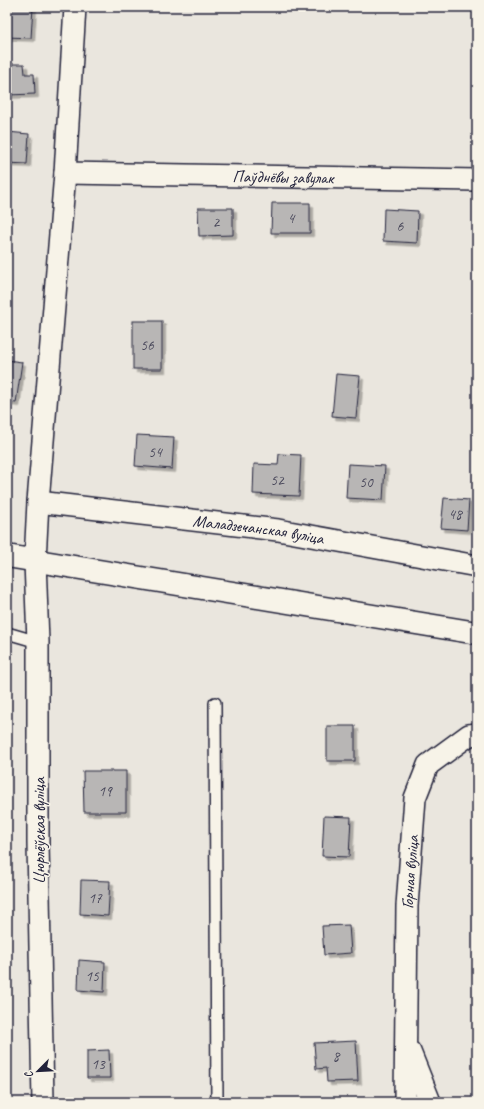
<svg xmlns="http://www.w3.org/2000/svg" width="484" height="1109" font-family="Caveat,sans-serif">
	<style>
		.building { fill: #b8b6b5; stroke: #22223b; filter: url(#shadow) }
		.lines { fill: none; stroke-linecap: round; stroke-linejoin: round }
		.lane-casing { stroke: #22223b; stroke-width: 14 }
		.street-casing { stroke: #22223b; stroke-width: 24 }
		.primary-casing { stroke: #22223b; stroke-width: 25 }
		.lane { stroke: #f7f3e8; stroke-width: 11 }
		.street { stroke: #f7f3e8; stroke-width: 21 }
		.primary { stroke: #f7f3e8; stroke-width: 22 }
		.labels { text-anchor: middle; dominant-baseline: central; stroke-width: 3; stroke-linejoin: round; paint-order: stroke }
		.number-label { font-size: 15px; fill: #48475a }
		.street-label { font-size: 17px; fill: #22223b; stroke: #f7f3e8 }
	</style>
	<defs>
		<filter id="shadow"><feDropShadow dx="3.5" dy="3.5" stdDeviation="0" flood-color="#0004"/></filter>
	</defs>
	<rect width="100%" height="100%" fill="#eae6de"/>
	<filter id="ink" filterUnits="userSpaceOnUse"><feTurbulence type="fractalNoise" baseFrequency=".025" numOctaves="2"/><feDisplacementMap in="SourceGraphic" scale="8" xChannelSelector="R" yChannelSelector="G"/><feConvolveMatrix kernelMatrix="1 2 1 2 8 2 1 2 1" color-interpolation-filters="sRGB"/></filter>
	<g filter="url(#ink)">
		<g class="building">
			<polygon points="7,7 33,7 31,38 7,37"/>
			<polygon points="7,64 24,64 25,74 34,74 35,94 7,95"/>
			<polygon points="7,132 29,134 27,164 7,163"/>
			<polygon points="272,203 310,203 310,233 271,233"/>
			<polygon points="198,208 233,208 233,235 199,236"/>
			<polygon points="384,209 418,211 417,243 383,241"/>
			<rect x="133" y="321" width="29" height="48"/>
			<polygon points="7,360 22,362 16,403 7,402"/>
			<polygon points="336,374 360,376 356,418 332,416"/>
			<polygon points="137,435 174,437 172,469 135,466"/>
			<polygon points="279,454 301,455 299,496 253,494 254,464 278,465"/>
			<polygon points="348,464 385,466 383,500 346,498"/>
			<polygon points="444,498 469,500 467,530 441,528"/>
			<rect x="327" y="726" width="28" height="35"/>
			<polygon points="83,771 126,771 126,812 84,812"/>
			<polygon points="324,816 351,817 349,857 322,856"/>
			<polygon points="81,880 110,881 108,916 80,914"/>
			<polygon points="349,925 351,953 324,955 322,926"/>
			<polygon points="79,960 105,962 104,992 78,990"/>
			<polygon points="356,1041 358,1081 327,1082 326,1068 316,1069 314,1043"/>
			<polygon points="109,1050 110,1078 87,1078 87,1051"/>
		</g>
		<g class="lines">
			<g class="lane-casing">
				<g id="lane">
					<polyline points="7,633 38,642"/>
					<polyline points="215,703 217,1102"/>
				</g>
			</g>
			<g class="street-casing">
				<g id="street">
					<path id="s1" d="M 65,173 L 477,180"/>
					<path id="s2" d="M 38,502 L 278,530 L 477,566"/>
					<polyline points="410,1052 430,1102"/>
					<polyline points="43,1102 38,843 38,642 35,561 38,502 65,173 75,7"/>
					<path id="s3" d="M 405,1102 L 407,906 L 415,798 L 428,765 L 469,735 L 477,734"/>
				</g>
			</g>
			<g class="primary-casing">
				<polyline id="primary" points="7,556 477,633"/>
			</g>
			<use href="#lane" class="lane"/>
			<use href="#street" class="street"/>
			<use href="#primary" class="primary"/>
		</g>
	</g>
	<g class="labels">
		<g class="number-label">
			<text x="291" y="218">4</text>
			<text x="216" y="222">2</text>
			<text x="400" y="226">6</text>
			<text x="147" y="345">56</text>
			<text x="155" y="452">54</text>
			<text x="277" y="480">52</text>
			<text x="366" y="482">50</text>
			<text x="455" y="514">48</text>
			<text x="105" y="791">19</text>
			<text x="95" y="898">17</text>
			<text x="92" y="976">15</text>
			<text x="336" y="1056">8</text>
			<text x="98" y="1064">13</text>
		</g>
		<g class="street-label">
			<text stroke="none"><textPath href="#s1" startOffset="218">Паўднёвы завулак</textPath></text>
			<text stroke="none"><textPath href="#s2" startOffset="222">Маладзечанская вуліца</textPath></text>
			<text transform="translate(39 831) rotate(-90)">Цюрлёўская вуліца</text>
			<text stroke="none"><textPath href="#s3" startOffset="230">Горная вуліца</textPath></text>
		</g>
	</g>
	<rect width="484" height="1109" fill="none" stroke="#f7f3e8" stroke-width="24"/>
	<rect x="12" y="12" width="460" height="1085" fill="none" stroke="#22223b" stroke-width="1.5" filter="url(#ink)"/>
	<g transform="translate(38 1071) rotate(246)" stroke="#f7f3e8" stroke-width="3" paint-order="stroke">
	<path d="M0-3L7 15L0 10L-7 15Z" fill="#22223b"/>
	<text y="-6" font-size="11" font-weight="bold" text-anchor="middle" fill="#22223b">С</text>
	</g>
</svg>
